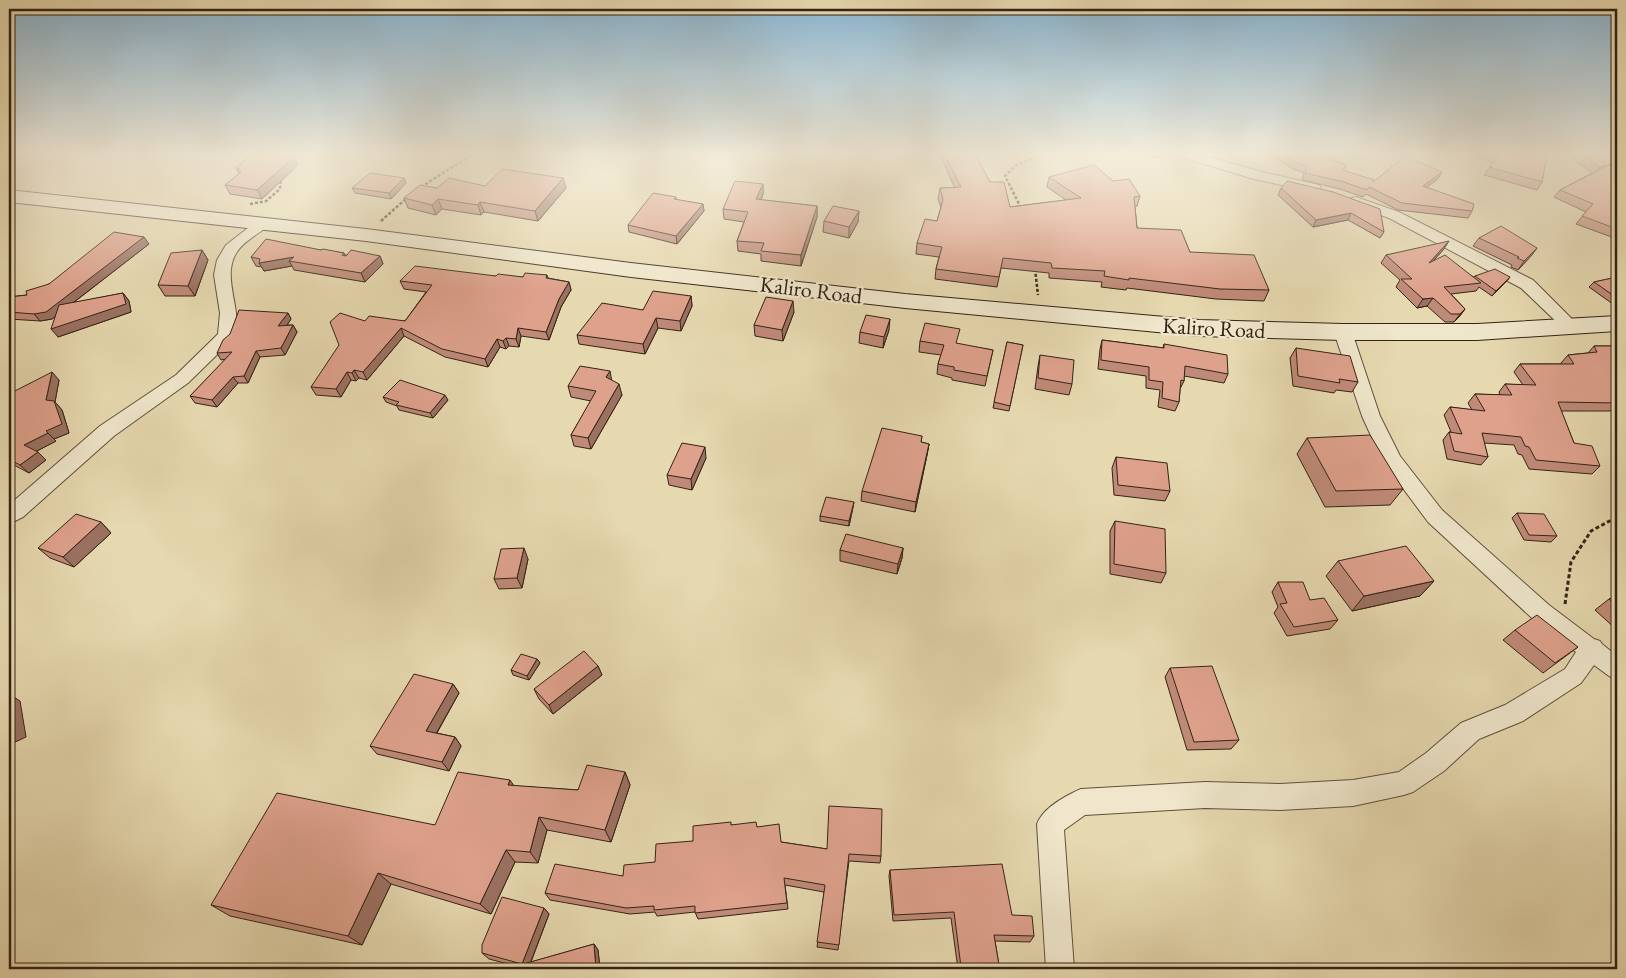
<svg xmlns="http://www.w3.org/2000/svg" width="1626" height="978" font-family="'EB Garamond',serif">
	<style>
		.lines { fill: none; stroke-linecap: round; stroke-linejoin: round }
		.minor-casing { stroke: #60503c; stroke-width: 2 }
		.secondary-casing { stroke: #342315; stroke-width: 2 }
		.path-far1 { stroke: #342315; stroke-width: 2.5; stroke-dasharray: 3 2; stroke-linecap: butt }
		.path { stroke: #342315; stroke-width: 3; stroke-dasharray: 4 2.5; stroke-linecap: butt }
		.minor { fill: #efe6cb; fill-rule: evenodd }
		.secondary { fill: #efe6cb; fill-rule: evenodd }
		.wall { fill: #bf8a78; stroke: #342315 }
		.shaded-wall { fill: #9b7162; stroke: #342315 }
		.building { fill: #dea18c; stroke: #342315 }
		.labels { text-anchor: middle; dominant-baseline: central; stroke-width: 4.5; stroke-linejoin: round; paint-order: stroke }
		.street-label { font-size: 22px; fill: #342315; stroke: #efe6cb }
	</style>
	<rect width="100%" height="100%" fill="#e6d8af"/>
	<filter id="stains"><feTurbulence type="fractalNoise" baseFrequency=".004" numOctaves="4"/><feColorMatrix values="0 0 0 0 .2 0 0 0 0 .09 0 0 0 0 .02 0 0 0 .5 -.17"/></filter>
	<radialGradient id="worn" r=".72"><stop offset=".6" stop-color="#630" stop-opacity="0"/><stop offset="1" stop-color="#630" stop-opacity=".3"/></radialGradient>
	<g class="lines">
		<g class="minor-casing">
			<g id="minor">
				<polygon points="1179,154 1199,154 1262,172 1319,185 1321,188 1319,191 1314,192 1254,179 1181,157"/>
				<polygon points="1356,197 1399,212 1533,280 1580,327 1578,331 1572,333 1566,331 1521,288 1389,218 1351,204 1349,201 1351,198"/>
				<path d="M 262,219 L 267,221 L 270,224 L 267,227 C 258,234 243,242 237,252 C 219,278 247,316 232,340 L 188,383 L 114,436 L 23,517 L 9,524 L 9,505 L 100,426 L 176,375 L 218,334 L 220,313 L 214,275 L 217,260 L 226,245 L 257,221 Z"/>
				<path d="M 1343,326 L 1349,328 L 1352,332 L 1380,416 L 1400,456 L 1442,510 L 1549,605 L 1594,639 L 1600,641 L 1602,644 L 1617,656 L 1617,679 L 1609,676 L 1594,665 L 1581,683 L 1523,721 L 1479,739 L 1444,771 L 1413,792 L 1404,795 L 1353,806 L 1280,810 L 1205,808 L 1085,815 L 1064,830 L 1074,969 L 1046,969 L 1037,824 C 1043,808 1065,796 1081,789 L 1205,782 L 1280,784 L 1353,780 L 1399,772 L 1426,753 L 1461,723 L 1505,705 L 1565,669 L 1576,652 L 1533,619 L 1428,522 L 1382,460 L 1362,416 L 1334,332 L 1337,328 Z"/>
			</g>
		</g>
		<g class="secondary-casing">
			<polygon id="secondary" points="9,190 366,229 631,263 905,294 1199,320 1343,324 1477,324 1617,316 1617,331 1477,340 1343,340 1199,336 905,308 631,277 366,241 9,202"/>
		</g>
		<g class="path-far1">
			<polyline points="1137,154 1156,157 1167,154"/>
			<polyline points="293,161 296,154"/>
			<polyline points="9,163 25,154"/>
			<polyline points="421,187 473,154"/>
			<polyline points="250,204 266,201 280,189 281,177"/>
			<polyline points="1021,208 1005,176 1015,166 1041,154"/>
			<polyline points="381,221 408,197"/>
			<polyline points="1035,269 1038,295"/>
		</g>
		<polyline class="path" points="1565,604 1571,562 1591,531 1617,517"/>
		<use href="#minor" class="minor"/>
		<use href="#secondary" class="secondary"/>
	</g>
	<g class="wall">
		<polygon points="943,154 975,154 990,182 1010,207 1066,200 1047,187 1049,177 1113,181 1140,196 1137,206 1135,207 1137,228 1190,252 1269,290 1264,301 1216,299 1127,288 1126,290 1101,287 1102,282 1049,278 1049,273 1001,268 997,287 935,279 936,269 939,257 916,254 917,243 937,221 941,207 938,199 940,188 955,188 942,160"/>
		<polygon points="1270,154 1340,154 1332,160 1344,171 1373,182 1442,172 1438,179 1426,187 1472,211 1468,218 1398,210 1366,194 1363,197 1340,189 1302,180 1304,173 1293,169"/>
		<polygon points="1471,154 1547,154 1542,182 1537,190 1484,175 1493,163"/>
		<polygon points="1566,154 1617,154 1617,239 1576,224 1586,212 1554,197 1560,190 1592,173"/>
		<polygon points="298,165 262,199 230,194 225,185 239,174 236,168"/>
		<polygon points="404,178 406,183 391,199 355,193 352,188"/>
		<polygon points="763,184 763,194 761,200 817,206 817,217 801,266 761,261 761,254 738,251 737,241 744,222 724,219 723,209"/>
		<polygon points="485,186 566,188 538,221 484,212 481,215 442,209 436,215 408,208 404,198 437,188"/>
		<polygon points="1281,188 1333,192 1384,232 1380,238 1348,220 1313,227 1278,195"/>
		<polygon points="676,197 676,200 703,204 704,211 677,244 629,232 628,225"/>
		<polygon points="859,211 858,222 849,238 823,232 824,221"/>
		<polygon points="1479,238 1537,248 1531,256 1518,270 1511,267 1512,265 1473,246"/>
		<polygon points="149,244 73,303 123,293 129,301 131,312 58,337 56,316 52,319 40,321 9,319 9,297 27,295 49,284"/>
		<polygon points="1444,249 1434,260 1474,277 1475,276 1510,277 1506,282 1492,296 1479,287 1476,291 1451,294 1465,309 1459,317 1454,322 1445,322 1427,306 1417,308 1396,287 1400,280 1381,263 1386,255"/>
		<polygon points="202,250 208,260 195,296 165,296 158,285"/>
		<polygon points="321,250 344,253 345,255 380,256 383,264 365,282 294,270 292,266 264,271 262,267 256,266 251,257"/>
		<polygon points="547,275 548,278 569,282 571,290 561,307 549,340 521,336 519,347 509,346 506,349 500,347 488,367 445,357 404,336 367,380 359,378 356,381 351,380 341,397 316,395 311,387 365,321 405,321 426,292 404,289 400,281 496,276 523,277"/>
		<polygon points="1617,277 1617,307 1589,287 1594,282"/>
		<polygon points="691,296 692,306 681,331 658,328 645,354 579,344 577,335 643,310"/>
		<polygon points="794,312 783,341 755,336 754,325"/>
		<polygon points="288,313 291,319 287,325 293,325 297,332 285,355 260,357 248,383 238,383 217,407 195,403 190,396 226,359 221,360 217,353"/>
		<polygon points="889,330 883,348 859,343 860,332"/>
		<polygon points="1102,340 1163,348 1164,344 1228,374 1224,383 1184,376 1184,381 1180,389 1179,402 1175,411 1158,407 1160,390 1146,388 1146,376 1098,369 1100,349"/>
		<polygon points="920,341 957,344 993,350 985,386 952,380 952,378 937,374 938,364 941,355 919,352"/>
		<polygon points="1007,342 1023,345 1009,411 993,408"/>
		<polygon points="1594,346 1617,346 1617,411 1561,411 1574,443 1600,466 1592,474 1529,469 1522,455 1518,454 1514,445 1484,443 1488,457 1481,465 1447,459 1443,440 1449,432 1451,432 1444,415 1450,407 1472,410 1468,403 1475,394 1500,395 1499,392 1505,384 1523,385 1514,372 1520,364 1561,364 1561,363 1568,355 1588,353"/>
		<polygon points="1296,348 1358,382 1352,392 1336,390 1334,393 1293,386 1290,358"/>
		<polygon points="1040,355 1072,384 1069,395 1035,389 1038,366"/>
		<polygon points="59,380 55,402 62,410 69,433 54,439 56,441 37,451 46,460 29,473 14,465 9,470 9,394"/>
		<polygon points="612,380 622,395 591,449 574,446 571,435 591,401 571,397 568,386"/>
		<polygon points="383,397 448,400 433,418 399,410 397,406 386,402"/>
		<polygon points="922,436 921,442 929,444 927,455 915,512 861,501 862,491"/>
		<polygon points="1307,438 1403,489 1390,505 1325,507 1297,454"/>
		<polygon points="1116,457 1170,491 1165,501 1114,495 1112,468"/>
		<polygon points="706,458 692,490 669,485 667,475"/>
		<polygon points="853,507 849,526 820,521 820,516"/>
		<polygon points="1517,513 1557,536 1551,542 1524,540 1512,518"/>
		<polygon points="1115,521 1166,573 1161,583 1110,574 1110,531"/>
		<polygon points="101,522 111,533 74,567 50,558 38,548"/>
		<polygon points="903,548 902,558 897,574 840,561 840,550"/>
		<polygon points="528,559 522,588 499,589 494,579"/>
		<polygon points="1338,561 1434,581 1420,596 1352,611 1326,576"/>
		<polygon points="1278,582 1310,600 1338,620 1330,629 1287,636 1274,613 1278,607 1272,592"/>
		<polygon points="1617,596 1617,630 1595,610 1609,599"/>
		<polygon points="1515,630 1578,647 1543,673 1503,640"/>
		<polygon points="537,659 540,663 529,680 513,675 511,670"/>
		<polygon points="598,666 602,675 553,714 539,699 534,689"/>
		<polygon points="1170,668 1239,740 1231,749 1187,750 1165,677"/>
		<polygon points="453,684 459,693 437,733 455,737 461,746 449,771 377,754 370,746"/>
		<polygon points="625,772 630,785 611,842 547,830 538,863 515,862 491,914 391,884 362,945 230,916 211,905 435,825 514,786 578,790"/>
		<polygon points="731,825 757,827 781,842 827,849 881,856 880,863 849,861 838,950 817,947 824,892 785,885 788,909 698,919 695,912 657,916 655,912 630,914 550,900 545,893 623,876 655,862 693,841"/>
		<polygon points="890,870 1012,915 1034,936 1030,942 995,941 999,965 996,969 958,969 951,918 893,921 889,876"/>
		<polygon points="544,908 549,914 531,962 594,944 598,950 600,969 527,969 489,959 482,953"/>
	</g>
	<g class="shaded-wall">
		<polygon points="1334,154 1340,154 1325,166 1328,159"/>
		<polygon points="294,157 298,165 262,199 257,190"/>
		<polygon points="1617,163 1617,170 1609,165"/>
		<polygon points="1609,165 1594,174 1600,167"/>
		<polygon points="1442,172 1438,179 1419,193 1423,186"/>
		<polygon points="404,178 406,183 391,199 389,193"/>
		<polygon points="563,178 566,188 538,221 535,211"/>
		<polygon points="763,184 763,194 757,210 756,199"/>
		<polygon points="438,199 442,209 436,215 432,205"/>
		<polygon points="480,202 484,212 481,215 478,205"/>
		<polygon points="703,204 704,211 677,244 676,236"/>
		<polygon points="817,206 817,217 801,266 801,255"/>
		<polygon points="859,211 858,222 849,238 849,227"/>
		<polygon points="1351,213 1348,220 1313,227 1316,220"/>
		<polygon points="144,237 149,244 52,319 40,321 34,314"/>
		<polygon points="1449,241 1444,249 1424,271 1429,263"/>
		<polygon points="1537,248 1531,256 1518,270 1524,261"/>
		<polygon points="202,250 208,260 195,296 188,286"/>
		<polygon points="380,256 383,264 365,282 361,273"/>
		<polygon points="294,257 289,261 292,266 264,271 259,263"/>
		<polygon points="1510,277 1506,282 1492,296 1496,291"/>
		<polygon points="569,282 571,290 561,307 549,340 546,332 559,299"/>
		<polygon points="123,293 129,301 131,312 58,337 51,329"/>
		<polygon points="691,296 692,306 681,331 680,321"/>
		<polygon points="1433,298 1427,306 1417,308 1423,299"/>
		<polygon points="793,301 794,312 783,341 782,330"/>
		<polygon points="1465,309 1459,317 1454,322 1460,314"/>
		<polygon points="288,313 291,319 282,332 278,326"/>
		<polygon points="656,318 658,328 645,354 643,344"/>
		<polygon points="890,319 889,330 883,348 884,337"/>
		<polygon points="293,325 297,332 285,355 281,348"/>
		<polygon points="401,328 404,336 367,380 363,372"/>
		<polygon points="518,328 521,336 519,347 516,339"/>
		<polygon points="506,338 509,346 506,349 503,341"/>
		<polygon points="497,339 500,347 488,367 485,359"/>
		<polygon points="256,351 260,357 248,383 244,376"/>
		<polygon points="354,370 359,378 356,381 352,373"/>
		<polygon points="610,371 612,382 606,377"/>
		<polygon points="52,372 59,380 55,402 62,410 69,433 54,439 46,431 46,400"/>
		<polygon points="347,372 351,380 341,397 336,389"/>
		<polygon points="233,377 238,383 217,407 212,400"/>
		<polygon points="619,384 622,395 591,449 588,438"/>
		<polygon points="445,395 448,400 433,418 430,413"/>
		<polygon points="48,433 56,441 33,453 24,445"/>
		<polygon points="929,444 927,455 915,512 916,502"/>
		<polygon points="705,447 706,458 692,490 691,479"/>
		<polygon points="38,452 46,460 29,473 20,465"/>
		<polygon points="9,460 14,465 9,470"/>
		<polygon points="854,502 853,507 849,526 849,521"/>
		<polygon points="101,522 111,533 74,567 63,557"/>
		<polygon points="524,548 528,559 522,588 517,578"/>
		<polygon points="903,548 902,558 897,574 898,564"/>
		<polygon points="1434,581 1420,596 1352,611 1364,596"/>
		<polygon points="537,659 540,663 529,680 527,676"/>
		<polygon points="598,666 602,675 553,714 549,705"/>
		<polygon points="453,684 459,693 433,739 426,731"/>
		<polygon points="9,694 20,701 26,737 9,745"/>
		<polygon points="455,737 461,746 449,771 442,762"/>
		<polygon points="625,772 630,785 611,842 605,830"/>
		<polygon points="510,780 519,793 508,785"/>
		<polygon points="539,817 547,830 538,863 530,852"/>
		<polygon points="506,850 515,862 491,914 480,904"/>
		<polygon points="378,873 391,884 362,945 348,936"/>
		<polygon points="544,908 549,914 528,969 522,964"/>
		<polygon points="594,944 598,950 600,969 596,969"/>
		<polygon points="114,965 126,969 113,969"/>
	</g>
	<g class="building">
		<polygon points="252,154 274,154 294,157 257,190 225,185 241,172 237,171 240,169 236,168"/>
		<polygon points="944,154 975,154 990,182 1004,182 1010,207 1081,198 1049,177 1094,165 1113,181 1129,179 1140,196 1134,197 1137,228 1181,230 1190,252 1254,255 1269,290 1220,289 1129,278 1129,280 1104,276 1105,271 1052,268 1051,263 1003,258 999,277 936,269 942,247 917,243 925,219 937,221 943,200 940,188 961,187"/>
		<polygon points="1283,154 1334,154 1328,159 1347,165 1343,170 1374,180 1373,182 1406,156 1442,172 1423,186 1474,204 1472,211 1402,203 1369,187 1367,190 1344,182 1305,173 1307,166 1296,162"/>
		<polygon points="1493,154 1547,154 1542,182 1489,167 1499,156"/>
		<polygon points="1582,154 1617,154 1617,163 1609,165 1617,168 1617,229 1582,216 1593,204 1560,190 1609,165 1600,167"/>
		<polygon points="502,169 563,178 535,211 480,202 478,205 438,199 432,205 404,198 420,185 437,188 449,178 485,186"/>
		<polygon points="370,173 404,178 389,193 352,188"/>
		<polygon points="735,181 763,184 756,199 817,206 801,255 761,251 764,243 737,241 748,212 723,209"/>
		<polygon points="1287,181 1333,192 1380,209 1384,232 1351,213 1316,220 1281,188"/>
		<polygon points="653,193 676,197 674,199 703,204 676,236 628,225"/>
		<polygon points="833,206 859,211 849,227 824,221"/>
		<polygon points="1501,226 1537,248 1524,261 1517,258 1519,257 1479,238"/>
		<polygon points="114,232 144,237 46,312 34,314 9,312 9,297 27,295 26,291 49,284"/>
		<polygon points="266,239 321,250 323,249 344,253 342,255 346,256 351,250 380,256 361,273 289,261 294,257 259,263 260,259 251,257"/>
		<polygon points="1449,241 1429,263 1445,255 1481,283 1444,287 1465,309 1460,314 1451,314 1433,298 1423,299 1401,279 1412,279 1386,255"/>
		<polygon points="202,250 188,286 158,285 171,253"/>
		<polygon points="415,266 496,276 498,274 523,277 525,273 547,275 546,278 569,282 559,299 546,332 518,328 516,339 506,338 503,341 497,339 485,359 442,349 401,328 363,372 354,370 352,373 347,372 336,389 311,387 339,345 330,322 340,313 365,321 369,316 405,321 432,285 400,281"/>
		<polygon points="1495,269 1510,277 1496,291 1475,276"/>
		<polygon points="1617,277 1617,298 1594,282"/>
		<polygon points="653,291 691,296 680,321 656,318 643,344 577,335 602,303 643,310"/>
		<polygon points="123,293 126,304 51,329 59,305"/>
		<polygon points="766,297 793,301 782,330 754,325"/>
		<polygon points="239,310 288,313 278,326 293,325 281,348 256,351 244,376 233,377 212,400 190,396 232,352 217,353 223,340 230,334"/>
		<polygon points="866,315 890,319 884,337 860,332"/>
		<polygon points="925,323 960,329 956,343 993,350 987,376 954,370 954,367 938,364 944,345 920,341"/>
		<polygon points="1102,340 1164,348 1164,344 1227,355 1228,374 1185,366 1184,381 1181,380 1179,402 1162,398 1163,382 1149,380 1149,367 1101,360"/>
		<polygon points="1007,342 1023,345 1010,406 994,402"/>
		<polygon points="1594,346 1617,346 1617,403 1558,402 1574,443 1592,446 1600,466 1536,460 1529,447 1525,446 1521,437 1482,433 1488,457 1454,451 1449,432 1462,434 1450,407 1485,411 1475,394 1512,395 1505,384 1536,385 1520,364 1574,364 1568,355 1597,352"/>
		<polygon points="1296,348 1350,356 1358,382 1339,379 1340,383 1298,376"/>
		<polygon points="1040,355 1074,360 1072,384 1038,378"/>
		<polygon points="580,366 610,371 606,377 619,384 588,438 571,435 596,391 568,386"/>
		<polygon points="52,372 46,400 54,401 62,424 46,431 48,433 24,445 38,452 20,465 9,459 9,394"/>
		<polygon points="400,380 445,395 430,413 396,405 399,402 383,397"/>
		<polygon points="882,428 922,436 921,442 929,444 916,502 862,491"/>
		<polygon points="1370,435 1403,489 1336,491 1307,438"/>
		<polygon points="682,443 705,447 691,479 667,475"/>
		<polygon points="1116,457 1167,463 1170,491 1118,485"/>
		<polygon points="826,497 854,502 849,521 820,516"/>
		<polygon points="1517,513 1544,514 1557,536 1529,535"/>
		<polygon points="76,514 101,522 63,557 38,548"/>
		<polygon points="1115,521 1165,529 1166,573 1114,564"/>
		<polygon points="846,534 903,548 898,564 840,550"/>
		<polygon points="1406,546 1434,581 1364,596 1338,561"/>
		<polygon points="524,548 517,578 494,579 501,549"/>
		<polygon points="1278,582 1303,582 1310,600 1324,598 1338,620 1294,627 1280,604 1287,603"/>
		<polygon points="1617,596 1617,606 1609,599"/>
		<polygon points="1537,615 1578,647 1555,663 1515,630"/>
		<polygon points="584,651 598,666 549,705 534,689"/>
		<polygon points="521,654 537,659 527,676 511,670"/>
		<polygon points="1212,666 1239,740 1194,742 1170,668"/>
		<polygon points="414,674 453,684 426,731 455,737 442,762 370,746"/>
		<polygon points="9,700 13,729 9,731"/>
		<polygon points="587,765 625,772 605,830 539,817 530,852 506,850 480,904 378,873 348,936 211,905 277,793 435,825 458,772 510,780 508,785 578,790"/>
		<polygon points="829,806 882,809 881,856 849,854 839,945 817,942 825,885 784,878 787,903 695,913 695,906 654,910 654,906 626,908 545,893 555,864 623,876 624,865 655,862 656,844 693,841 693,826 731,822 731,825 756,822 757,827 779,824 781,842 827,849"/>
		<polygon points="1002,864 1012,915 1032,916 1034,936 994,935 999,965 961,967 954,912 894,915 890,870"/>
		<polygon points="502,897 544,908 522,964 482,953 482,945"/>
		<polygon points="594,944 596,969 527,969 527,963"/>
		<polygon points="114,965 113,969 92,969"/>
	</g>
	<linearGradient id="sky" x2="0" y2="1"><stop stop-color="#89b6d3"/><stop offset="0.53" stop-color="#f4eddb"/><stop offset="1" stop-color="#f4eddb" stop-opacity="0"/></linearGradient>
	<rect width="1626" height="290" fill="url(#sky)"/>
	<g class="labels">
		<g class="street-label">
			<text transform="translate(811 290) rotate(7)">Kaliro Road</text>
			<text transform="translate(1214 328) rotate(3)">Kaliro Road</text>
		</g>
	</g>
	<rect width="1626" height="978" fill="none" stroke="#e6d8af" stroke-width="30"/>
	<rect x="10" y="10" width="1606" height="958" fill="none" stroke="#342315" stroke-width="2.5"/>
	<rect x="15" y="15" width="1596" height="948" fill="none" stroke="#342315"/>
	<rect width="100%" height="100%" filter="url(#stains)"/>
	<rect width="100%" height="100%" fill="url(#worn)"/>
</svg>
